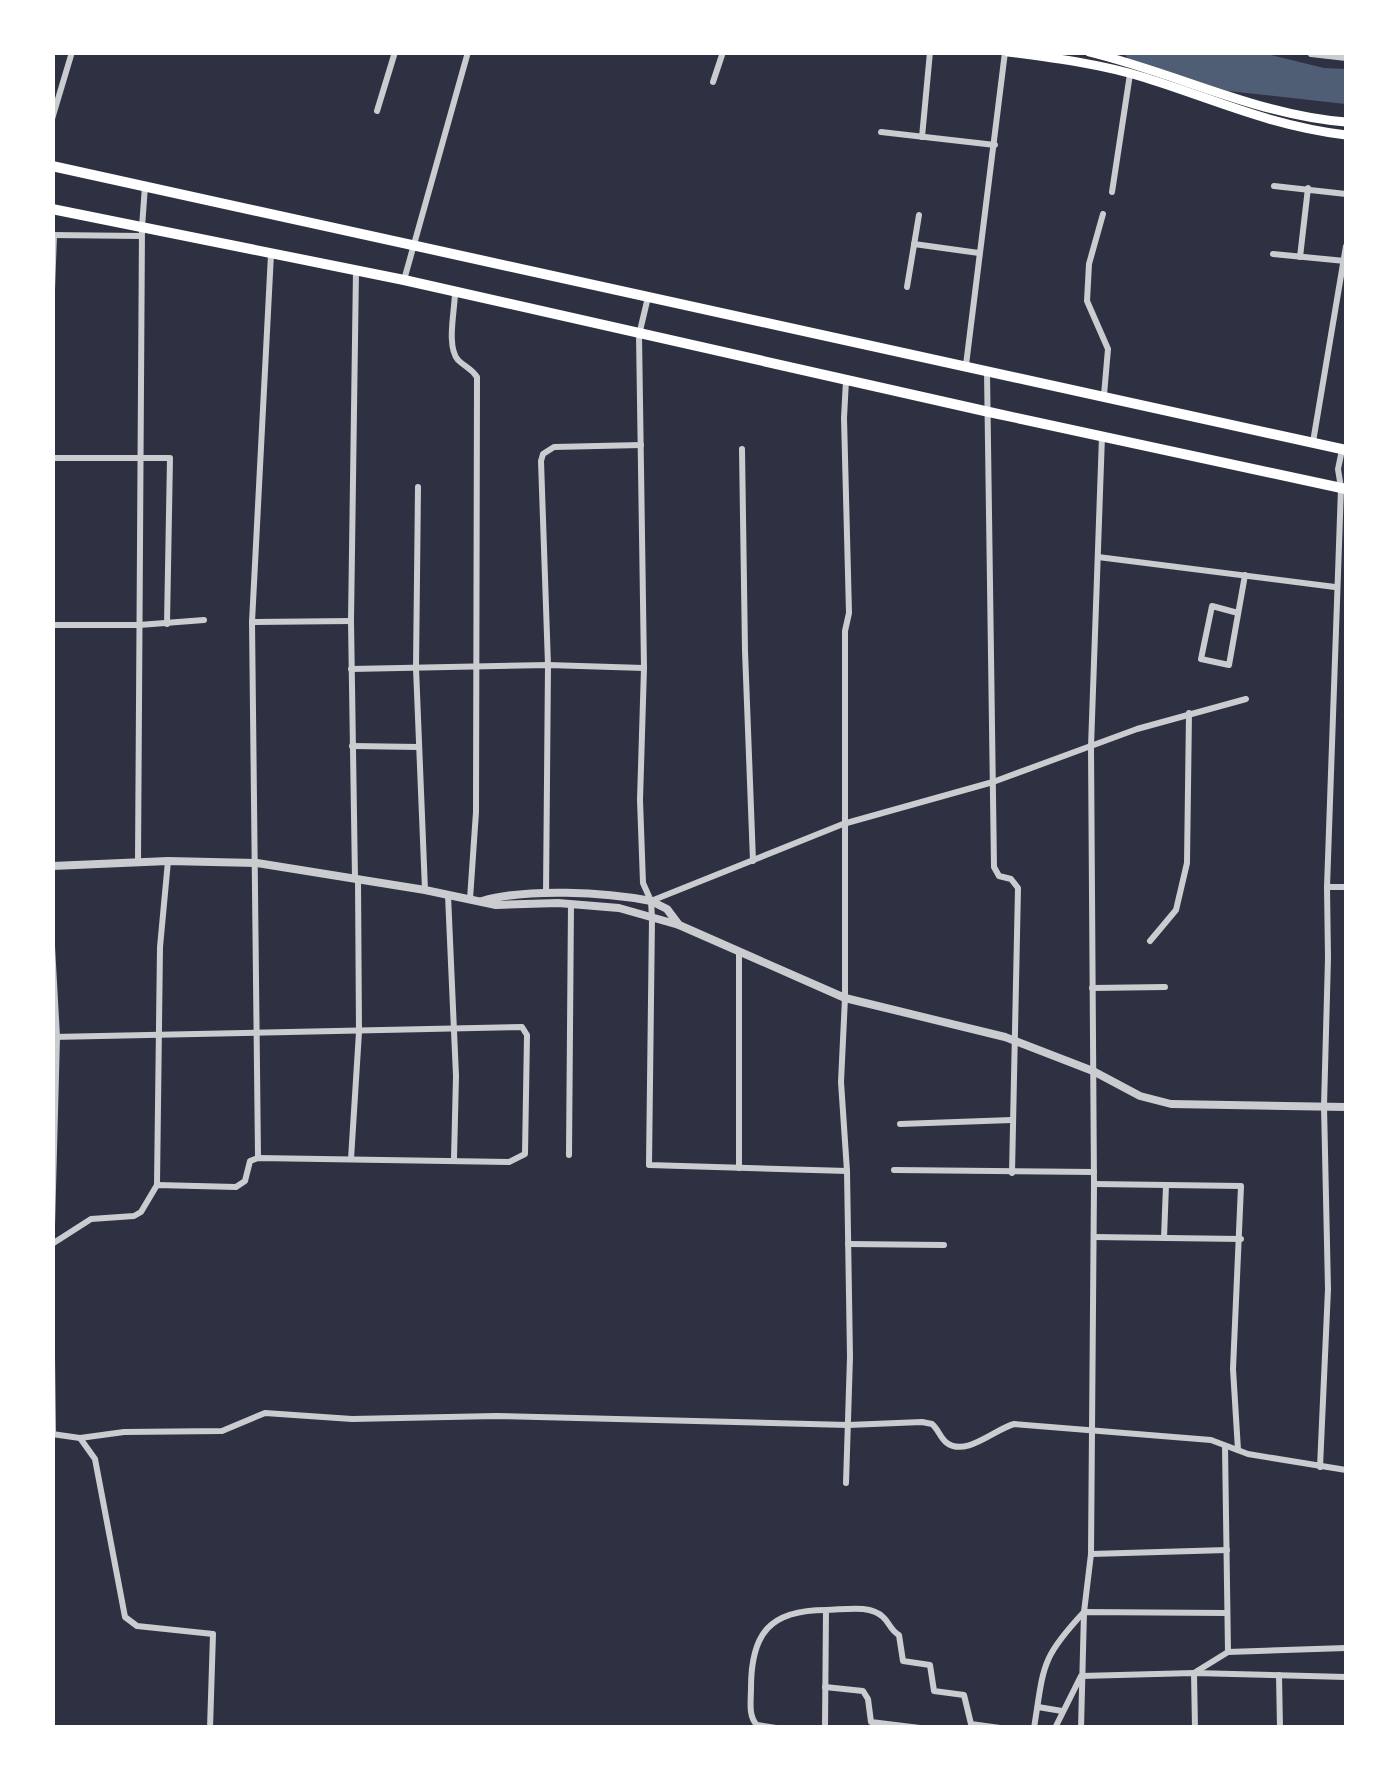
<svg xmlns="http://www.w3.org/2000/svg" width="1399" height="1780" font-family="'Times New Roman',serif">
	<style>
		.water { fill: #4f5d75 }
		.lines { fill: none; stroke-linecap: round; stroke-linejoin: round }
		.river { stroke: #4f5d75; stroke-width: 18 }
		.minor { stroke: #caccd0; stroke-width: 6 }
		.tertiary { stroke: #caccd0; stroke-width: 8 }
		.primary { stroke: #fff; stroke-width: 9 }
		.trunk { stroke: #fff; stroke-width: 10 }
	</style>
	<rect width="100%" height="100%" fill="#2d3142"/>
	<polygon class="water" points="1134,53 1263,53 1324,68 1346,69 1346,95 1229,82"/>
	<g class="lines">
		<polyline class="river" points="1134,52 1229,82 1346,95"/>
		<g class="minor">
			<polyline points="1311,54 1346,58"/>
			<polyline points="713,82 723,52"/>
			<polyline points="377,111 395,52"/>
			<polyline points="52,119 72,52"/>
			<polyline points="881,132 995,145"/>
			<polyline points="922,137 930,52"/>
			<polyline points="1274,186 1346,194"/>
			<polyline points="1112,192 1130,74"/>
			<polyline points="1103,214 1089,264 1087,301 1108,349 1104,395"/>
			<polyline points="52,235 141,236"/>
			<polyline points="914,244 979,253"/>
			<polyline points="1273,254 1345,261"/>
			<polyline points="1300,257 1308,188"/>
			<polyline points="404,280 468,52"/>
			<polyline points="907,287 919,215"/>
			<polyline points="52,290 54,235"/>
			<path d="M 455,292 C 455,310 446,346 458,360 C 465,367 471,368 477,377 L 476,812 L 470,899"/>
			<polyline points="648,297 639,335 644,668 640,800 643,883 651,901 652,918 649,1165 847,1171"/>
			<polyline points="966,365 1005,52"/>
			<polyline points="987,372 994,867 999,876 1011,879 1018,888 1012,1173"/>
			<polyline points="846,380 844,418 849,613 845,631 845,998 841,1082 847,1171 850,1357 846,1483"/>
			<polyline points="1313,442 1346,246"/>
			<polyline points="742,449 745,651 753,861"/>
			<polyline points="52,458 170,458 167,624"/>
			<polyline points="418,487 416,668 425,890"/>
			<polyline points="1098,557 1335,587"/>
			<polyline points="1238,613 1212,606 1201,659 1229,665 1245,575"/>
			<polyline points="252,622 351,621"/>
			<polyline points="52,625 139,625 204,620"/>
			<polyline points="351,669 548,665 644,668"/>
			<polyline points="352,746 419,747"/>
			<polyline points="138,862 142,227 145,186"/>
			<polyline points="355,879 351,621 356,270"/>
			<polyline points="1327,887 1346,887"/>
			<polyline points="546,894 548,665 541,461 543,454 554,447 641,445"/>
			<polyline points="448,895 456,1076 454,1159"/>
			<polyline points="651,901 843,824 993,782 1137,729 1246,699"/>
			<polyline points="1150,941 1176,910 1187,863 1189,713"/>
			<polyline points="52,946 57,1037 52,1226"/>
			<polyline points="1092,988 1165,987"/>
			<polyline points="52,1037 522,1027 527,1035 525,1154 509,1162 258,1158 250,1161 245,1181 236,1187 157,1185 141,1212 134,1216 91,1219 52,1244"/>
			<polyline points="900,1124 1012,1120"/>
			<polyline points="569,1155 571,904"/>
			<polyline points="258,1157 252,622 271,254"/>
			<polyline points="351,1159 359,1032 358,879"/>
			<polyline points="739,1168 739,953"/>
			<polyline points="894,1170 1094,1172"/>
			<polyline points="1094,1184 1241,1186 1233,1369 1238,1450"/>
			<polyline points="157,1185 160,947 168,861"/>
			<polyline points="1094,1237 1241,1239"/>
			<polyline points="1164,1238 1166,1185"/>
			<polyline points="848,1244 944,1245"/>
			<polyline points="52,1356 53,1434"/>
			<polyline points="52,1434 80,1438 95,1459 125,1617 137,1626 213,1634 210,1728"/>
			<path d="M 80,1438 L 124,1432 L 222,1431 L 265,1413 L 352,1419 L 496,1416 L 848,1425 L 922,1422 L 932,1424 C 939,1430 940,1438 947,1443 C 966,1457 995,1429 1014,1424 L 1211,1440 L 1248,1454 L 1346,1470"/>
			<polyline points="1225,1446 1228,1652"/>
			<polyline points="1320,1467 1328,1289 1324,1106 1328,958 1327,887 1341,488 1338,469 1342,450"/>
			<polyline points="1091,1554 1227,1550"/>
			<polyline points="1279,1675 1280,1728"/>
			<polyline points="825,1687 863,1691 868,1699 871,1722 920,1728"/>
			<polyline points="1038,1707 1062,1711"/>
			<path d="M 776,1728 L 757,1725 C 748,1716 751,1701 751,1688 C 751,1633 770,1610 826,1610"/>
			<path d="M 825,1728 L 826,1610 C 843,1610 870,1604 883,1617 C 890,1623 890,1630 899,1635 L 903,1661 L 930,1665 L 934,1691 L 964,1695 L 971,1724 L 1000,1728"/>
			<path d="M 1034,1728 C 1044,1666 1040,1659 1084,1612 L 1227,1613"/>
			<polyline points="1055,1728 1081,1676 1194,1673 1346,1677"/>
			<polyline points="1081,1728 1084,1612 1091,1554 1094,1184 1091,747 1102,436"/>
			<polyline points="1195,1728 1194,1673 1228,1652 1346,1648"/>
		</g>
		<g class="tertiary">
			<polyline points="52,866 168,861 257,863 425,890 496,905 558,903 619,908 679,925"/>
			<path d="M 482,901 C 527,888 605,892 651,901 L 667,909 L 679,925 L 845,998 L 1005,1037 L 1093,1071 L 1140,1096 L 1171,1104 L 1346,1107"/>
		</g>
		<g class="primary">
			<path d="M 1008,52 C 1054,58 1101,64 1146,78 C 1216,100 1271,126 1346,135"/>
			<path d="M 1089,52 C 1176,73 1257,115 1346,122"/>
		</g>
		<g class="trunk">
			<polyline points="52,166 1346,450"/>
			<polyline points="52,209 404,280 989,412 1346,489"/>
		</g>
	</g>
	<rect width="1399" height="1780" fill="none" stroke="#ffffff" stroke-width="110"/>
</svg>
